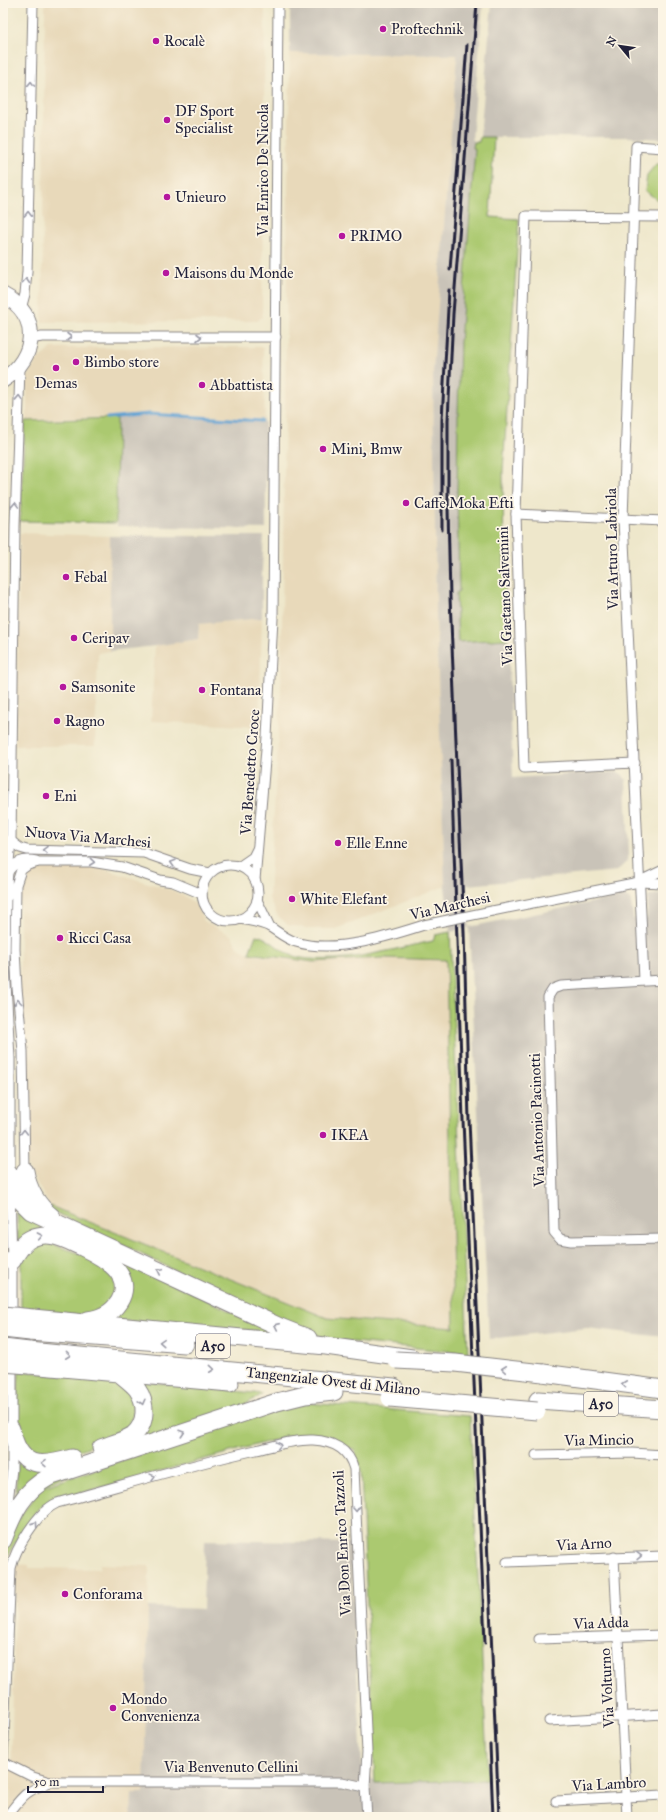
<svg xmlns="http://www.w3.org/2000/svg" width="666" height="1820" font-family="'IM FELL Great Primer',serif">
	<style>
		.built { fill: #e8d9ba }
		.industrial { fill: #c9c3b8 }
		.green { fill: #abc970; stroke: #667656 }
		.lines { fill: none; stroke-linecap: round; stroke-linejoin: round }
		.stream { stroke: #5fa1d3; stroke-width: 3 }
		.street-casing { stroke: #888483; stroke-width: 11 }
		.primary-casing { stroke: #888483; stroke-width: 17 }
		.highway-casing { stroke: #888483; stroke-width: 19 }
		.street { stroke: #fff; stroke-width: 9 }
		.primary { stroke: #fff; stroke-width: 15 }
		.highway { stroke: #fff; stroke-width: 17 }
		.rail { stroke: #22223b; stroke-width: 3 }
		.street-bridge-casing { stroke: #888483; stroke-width: 11; stroke-linecap: butt }
		.highway-bridge-casing { stroke: #888483; stroke-width: 19; stroke-linecap: butt }
		.street-bridge { stroke: #fff; stroke-width: 9 }
		.highway-bridge { stroke: #fff; stroke-width: 17 }
		.oneway { stroke: #9c9ca7 }
		.poi-dot { fill: #b5179e; stroke: #fcf5e5; stroke-width: 1.5 }
		.labels { text-anchor: middle; dominant-baseline: central; stroke-width: 3.5; stroke-linejoin: round; paint-order: stroke }
		.shield { fill: #fcf5e5; stroke: #63616e; stroke-width: 1 }
		.shield-label { font-size: 14px; font-weight: bold; fill: #22223b }
		.poi-label { font-size: 15px; fill: #22223b; stroke: #fcf5e5; text-anchor: start }
		.street-label { font-size: 15px; fill: #22223b; stroke: #fcf5e5 }
	</style>
	<rect width="100%" height="100%" fill="#fcf5e5"/>
	<filter id="ink" filterUnits="userSpaceOnUse"><feTurbulence type="fractalNoise" baseFrequency=".025" numOctaves="2"/><feDisplacementMap in="SourceGraphic" scale="8" xChannelSelector="R" yChannelSelector="G"/><feConvolveMatrix kernelMatrix="1 2 1 2 8 2 1 2 1" color-interpolation-filters="sRGB"/></filter>
	<filter id="wash" filterUnits="userSpaceOnUse"><feTurbulence type="fractalNoise" baseFrequency=".012" numOctaves="4" result="noise"/><feDisplacementMap in="SourceGraphic" scale="16" xChannelSelector="R" yChannelSelector="G"/><feGaussianBlur stdDeviation="0.9" result="paint"/><feColorMatrix in="noise" values="0 0 0 0 0 0 0 0 0 0 0 0 0 0 0 0 0 1.4 0 .05"/><feComposite in="paint" operator="in"/></filter>
	<g filter="url(#wash)">
		<rect width="100%" height="100%" fill="#eee7cb"/>
		<g class="built">
			<polygon points="45,3 265,3 262,317 257,321 42,322"/>
			<polygon points="290,53 457,55 433,371 436,614 445,886 336,929 311,929 288,925 277,915 269,898 281,691"/>
			<polygon points="263,347 265,421 149,413 111,417 27,420 27,379 38,359 52,348"/>
			<polygon points="20,533 110,536 110,651 98,653 95,746 15,746"/>
			<polygon points="262,618 259,727 151,721 155,646 198,639 199,624"/>
			<polygon points="85,866 100,868 174,891 186,897 195,904 204,921 232,936 236,945 242,950 253,955 313,962 383,958 446,960 454,1329 327,1318 50,1206 27,1166 20,992 20,878 28,870"/>
			<polygon points="16,1564 29,1565 29,1568 99,1569 100,1564 149,1566 144,1793 132,1793 131,1817 10,1817"/>
		</g>
		<g class="industrial">
			<polygon points="290,3 483,3 472,139 474,140 473,148 475,149 460,342 457,490 459,591 456,593 458,642 508,639 513,778 617,772 622,774 626,780 629,855 626,862 617,871 467,885 469,927 624,896 631,900 633,919 647,918 648,899 650,895 663,894 663,1337 587,1328 489,1339 469,927 450,932 445,886 436,614 433,371 457,55 290,53"/>
			<polygon points="492,3 663,3 663,139 629,137 480,137"/>
			<polygon points="149,415 265,422 266,529 117,526 117,418"/>
			<polygon points="110,536 264,536 262,569 262,618 199,624 198,639 155,646 110,651"/>
			<polygon points="205,1540 350,1543 362,1765 375,1783 488,1780 489,1817 131,1817 132,1793 144,1793 148,1607 203,1609"/>
		</g>
		<g class="green">
			<polygon points="480,137 494,137 490,217 519,219 503,471 504,575 508,639 458,642 456,593 459,591 457,490 458,413 460,342 475,149 473,148 474,142 479,142"/>
			<polygon points="656,164 663,164 663,201 659,201 645,191 647,175"/>
			<polygon points="117,418 116,523 20,521 25,421"/>
			<path d="M 450,932 L 468,1353 L 344,1341 L 326,1338 L 291,1327 L 49,1209 L 50,1206 L 327,1318 L 454,1328 L 446,960 L 383,958 L 313,962 L 249,953 L 256,935 C 271,938 279,951 293,956 C 332,967 393,949 433,941 L 435,935 Z"/>
			<polygon points="17,1208 269,1330 269,1332 110,1320 126,1286 64,1235 18,1244"/>
			<polygon points="43,1241 96,1259 110,1272 114,1281 113,1295 104,1307 81,1316 21,1308 21,1262 25,1252"/>
			<polygon points="19,1371 113,1381 128,1392 133,1403 133,1416 126,1428 106,1441 59,1457 31,1459 16,1429"/>
			<polygon points="139,1381 263,1394 244,1405 16,1496 17,1462 21,1465 64,1463 115,1445 135,1435"/>
			<path d="M 307,1403 L 470,1416 L 488,1780 L 375,1783 L 361,1472 L 355,1451 C 328,1434 316,1434 285,1437 L 52,1501 C 48,1502 44,1504 40,1507 C 31,1516 7,1554 3,1567 L 3,1554 L 8,1534 L 40,1488 L 241,1420 Z"/>
		</g>
		<g class="lines">
			<polyline class="stream" points="107,418 149,414 262,421"/>
		</g>
	</g>
	<g filter="url(#ink)">
		<g class="lines">
			<g class="street-casing">
				<g id="street">
					<polyline points="21,309 25,294 27,272 33,3"/>
					<polyline points="30,339 42,337 276,337"/>
					<polyline points="516,514 663,521"/>
					<polyline points="635,763 524,768 516,514 526,216 663,217"/>
					<polyline points="11,841 20,848 27,850 144,853 190,869 210,873"/>
					<circle cx="230" cy="893" r="28"/>
					<polyline points="240,866 253,857 257,849"/>
					<path d="M 7,873 C 15,862 23,858 36,861"/>
					<polyline points="255,880 267,737 273,618 278,3"/>
					<polyline points="640,881 663,870"/>
					<polyline points="257,900 270,927"/>
					<polyline points="492,911 639,882 663,883"/>
					<path d="M 240,919 C 250,921 260,922 270,927 C 278,932 286,939 296,942 C 335,954 386,937 424,925"/>
					<polyline points="644,980 623,519 636,146 663,148"/>
					<polyline points="663,980 561,986 553,989 548,997 554,1232 560,1239 571,1241 663,1239"/>
					<polyline points="25,1171 23,1051 17,988 15,949 16,885 21,870 28,865 39,862 91,862 122,867 160,880 173,882 202,894"/>
					<polyline points="10,1176 10,1059 5,963 6,894 11,841 15,526 20,367"/>
					<polyline points="536,1455 632,1453 663,1455"/>
					<polyline points="6,1518 12,1469 12,1261 10,1189"/>
					<polyline points="614,1557 627,1817"/>
					<polyline points="507,1562 663,1556"/>
					<polyline points="539,1639 663,1635"/>
					<polyline points="549,1721 663,1714"/>
					<path d="M 3,1761 L 11,1568 C 15,1549 38,1511 57,1503 C 123,1485 189,1465 256,1450 C 274,1446 295,1439 313,1440 C 332,1441 349,1449 354,1469 L 367,1752 L 365,1787 L 367,1817"/>
					<polyline points="3,1762 33,1777 50,1782 342,1782 365,1787"/>
					<polyline points="556,1801 663,1795"/>
					<path d="M 6,1817 C 24,1795 22,1793 50,1782"/>
				</g>
			</g>
			<g class="primary-casing">
				<g id="primary">
					<path d="M 3,295 C 42,315 37,358 3,380"/>
					<polyline points="3,876 6,894"/>
				</g>
			</g>
			<g class="highway-casing">
				<g id="highway">
					<path d="M 25,1171 C 28,1189 37,1205 52,1217"/>
					<polyline points="9,1173 19,1199 31,1211 280,1327 308,1338"/>
					<path d="M 12,1261 C 18,1252 22,1242 32,1238 C 50,1230 66,1240 82,1247 C 103,1257 136,1275 119,1302 C 111,1314 101,1318 88,1320"/>
					<polyline points="33,1318 326,1346 412,1358"/>
					<polyline points="30,1332 185,1344"/>
					<polyline points="29,1351 394,1387"/>
					<polyline points="29,1365 230,1383"/>
					<polyline points="543,1373 663,1389"/>
					<polyline points="538,1400 663,1409"/>
					<path d="M 11,1429 C 20,1468 38,1468 72,1458"/>
					<path d="M 101,1448 C 111,1444 124,1441 133,1435 C 147,1424 147,1403 137,1389 C 132,1383 125,1378 119,1373"/>
					<path d="M 3,1540 C 13,1513 23,1491 49,1477 L 277,1402 L 305,1395 L 334,1392"/>
				</g>
			</g>
			<use href="#street" class="street"/>
			<use href="#primary" class="primary"/>
			<use href="#highway" class="highway"/>
			<g class="rail">
				<polyline points="477,3 453,314 448,420 448,508 450,598 464,932 469,1120 499,1817"/>
				<polyline points="450,270 467,45"/>
				<polyline points="442,530 442,420 449,290"/>
				<polyline points="451,760 463,1120 485,1643"/>
				<polyline points="490,1745 493,1817"/>
			</g>
			<g class="street-bridge-casing">
				<polyline id="street-bridge" points="424,925 492,911"/>
			</g>
			<g class="highway-bridge-casing">
				<g id="highway-bridge">
					<polyline points="3,1315 33,1318"/>
					<polyline points="3,1329 30,1332"/>
					<polyline points="3,1348 29,1351"/>
					<polyline points="396,1360 455,1363 543,1373"/>
					<polyline points="3,1363 29,1365"/>
					<polyline points="390,1398 537,1411"/>
				</g>
			</g>
			<use href="#street-bridge" class="street-bridge"/>
			<use href="#highway-bridge" class="highway-bridge"/>
		</g>
		<defs><path id="oneway-chevron" d="M-2-3.5L2.5 0L-2 3.5" fill="none" stroke-width="1.6" stroke-linecap="round" stroke-linejoin="round"/></defs>
		<g class="oneway">
			<use href="#oneway-chevron" transform="translate(31 84) rotate(-88)"/>
			<use href="#oneway-chevron" transform="translate(28 214) rotate(-89)"/>
			<use href="#oneway-chevron" transform="translate(26 281) rotate(-85)"/>
			<use href="#oneway-chevron" transform="translate(69 337)"/>
			<use href="#oneway-chevron" transform="translate(199 337)"/>
			<use href="#oneway-chevron" transform="translate(19 398) rotate(-88)"/>
			<use href="#oneway-chevron" transform="translate(15 505) rotate(-88)"/>
			<use href="#oneway-chevron" transform="translate(45 850) rotate(-179)"/>
			<use href="#oneway-chevron" transform="translate(92 862) rotate(6)"/>
			<use href="#oneway-chevron" transform="translate(173 863) rotate(-164)"/>
			<use href="#oneway-chevron" transform="translate(18 1002) rotate(-97)"/>
			<use href="#oneway-chevron" transform="translate(24 1132) rotate(-90)"/>
			<use href="#oneway-chevron" transform="translate(40 1236) rotate(-11)"/>
			<use href="#oneway-chevron" transform="translate(160 1271) rotate(-155)"/>
			<use href="#oneway-chevron" transform="translate(277 1326) rotate(-156)"/>
			<use href="#oneway-chevron" transform="translate(162 1342) rotate(-176)"/>
			<use href="#oneway-chevron" transform="translate(68 1355) rotate(6)"/>
			<use href="#oneway-chevron" transform="translate(212 1369) rotate(6)"/>
			<use href="#oneway-chevron" transform="translate(504 1369) rotate(-174)"/>
			<use href="#oneway-chevron" transform="translate(624 1384) rotate(-173)"/>
			<use href="#oneway-chevron" transform="translate(142 1402) rotate(76)"/>
			<use href="#oneway-chevron" transform="translate(182 1433) rotate(-18)"/>
			<use href="#oneway-chevron" transform="translate(279 1445) rotate(-12)"/>
			<use href="#oneway-chevron" transform="translate(44 1463) rotate(-179)"/>
			<use href="#oneway-chevron" transform="translate(153 1477) rotate(-15)"/>
			<use href="#oneway-chevron" transform="translate(356 1509) rotate(87)"/>
			<use href="#oneway-chevron" transform="translate(35 1524) rotate(-55)"/>
			<use href="#oneway-chevron" transform="translate(639 1556) rotate(-1)"/>
		</g>
	</g>
	<g class="poi-dot">
		<circle cx="383" cy="29" r="4"/>
		<circle cx="156" cy="41" r="4"/>
		<circle cx="167" cy="120" r="4"/>
		<circle cx="167" cy="197" r="4"/>
		<circle cx="342" cy="236" r="4"/>
		<circle cx="166" cy="273" r="4"/>
		<circle cx="76" cy="362" r="4"/>
		<circle cx="56" cy="368" r="4"/>
		<circle cx="202" cy="385" r="4"/>
		<circle cx="323" cy="449" r="4"/>
		<circle cx="406" cy="503" r="4"/>
		<circle cx="66" cy="577" r="4"/>
		<circle cx="74" cy="638" r="4"/>
		<circle cx="63" cy="687" r="4"/>
		<circle cx="202" cy="690" r="4"/>
		<circle cx="57" cy="721" r="4"/>
		<circle cx="46" cy="796" r="4"/>
		<circle cx="338" cy="843" r="4"/>
		<circle cx="292" cy="899" r="4"/>
		<circle cx="60" cy="938" r="4"/>
		<circle cx="323" cy="1135" r="4"/>
		<circle cx="65" cy="1594" r="4"/>
		<circle cx="113" cy="1708" r="4"/>
	</g>
	<g class="labels">
		<g class="shield">
			<rect x="196" y="1334" width="34" height="24" rx="3"/>
			<rect x="584" y="1392" width="34" height="24" rx="3"/>
		</g>
		<g class="shield-label">
			<text x="213" y="1346">A50</text>
			<text x="601" y="1404">A50</text>
		</g>
		<g class="poi-label">
			<text x="391" y="29">Proftechnik</text>
			<text x="164" y="41">Rocalè</text>
			<text x="175" y="111">DF Sport<tspan x="175" dy="17">Specialist</tspan></text>
			<text x="175" y="197">Unieuro</text>
			<text x="350" y="236">PRIMO</text>
			<text x="174" y="273">Maisons du Monde</text>
			<text x="84" y="362">Bimbo store</text>
			<text x="56" y="383" text-anchor="middle">Demas</text>
			<text x="210" y="385">Abbattista</text>
			<text x="331" y="449">Mini, Bmw</text>
			<text x="414" y="503">Caffe Moka Efti</text>
			<text x="74" y="577">Febal</text>
			<text x="82" y="638">Ceripav</text>
			<text x="71" y="687">Samsonite</text>
			<text x="210" y="690">Fontana</text>
			<text x="65" y="721">Ragno</text>
			<text x="54" y="796">Eni</text>
			<text x="346" y="843">Elle Enne</text>
			<text x="300" y="899">White Elefant</text>
			<text x="68" y="938">Ricci Casa</text>
			<text x="331" y="1135">IKEA</text>
			<text x="73" y="1594">Conforama</text>
			<text x="121" y="1699">Mondo<tspan x="121" dy="17">Convenienza</tspan></text>
		</g>
		<g class="street-label">
			<text transform="translate(263 170) rotate(-90)">Via Enrico De Nicola</text>
			<text transform="translate(612 549) rotate(-91)">Via Arturo Labriola</text>
			<text transform="translate(505 596) rotate(-92)">Via Gaetano Salvemini</text>
			<text transform="translate(250 772) rotate(-86)">Via Benedetto Croce</text>
			<text transform="translate(88 837) rotate(5)">Nuova Via Marchesi</text>
			<text transform="translate(450 906) rotate(-13)">Via Marchesi</text>
			<text transform="translate(537 1120) rotate(-92)">Via Antonio Pacinotti</text>
			<text transform="translate(333 1381) rotate(6)">Tangenziale Ovest di Milano</text>
			<text transform="translate(599 1440) rotate(-1)">Via Mincio</text>
			<text transform="translate(342 1543) rotate(-93)">Via Don Enrico Tazzoli</text>
			<text transform="translate(584 1544) rotate(-3)">Via Arno</text>
			<text transform="translate(601 1623) rotate(-2)">Via Adda</text>
			<text transform="translate(607 1688) rotate(-93)">Via Volturno</text>
			<text x="231" y="1767">Via Benvenuto Cellini</text>
			<text transform="translate(609 1784) rotate(-3)">Via Lambro</text>
		</g>
	</g>
	<rect width="666" height="1820" fill="none" stroke="#fcf5e5" stroke-width="16"/>
	<g transform="translate(620 46) rotate(299)" stroke="#fcf5e5" stroke-width="3" paint-order="stroke">
	<path d="M0-3L7 15L0 10L-7 15Z" fill="#22223b"/>
	<text y="-6" font-size="11" font-weight="bold" text-anchor="middle" fill="#22223b">N</text>
	</g>
	<path d="M28 1786v6h75v-6" fill="none" stroke="#22223b" stroke-width="2"/>
	<text x="34" y="1786" font-size="12" fill="#22223b" stroke="#fcf5e5" stroke-width="3" paint-order="stroke">50 m</text>
</svg>
